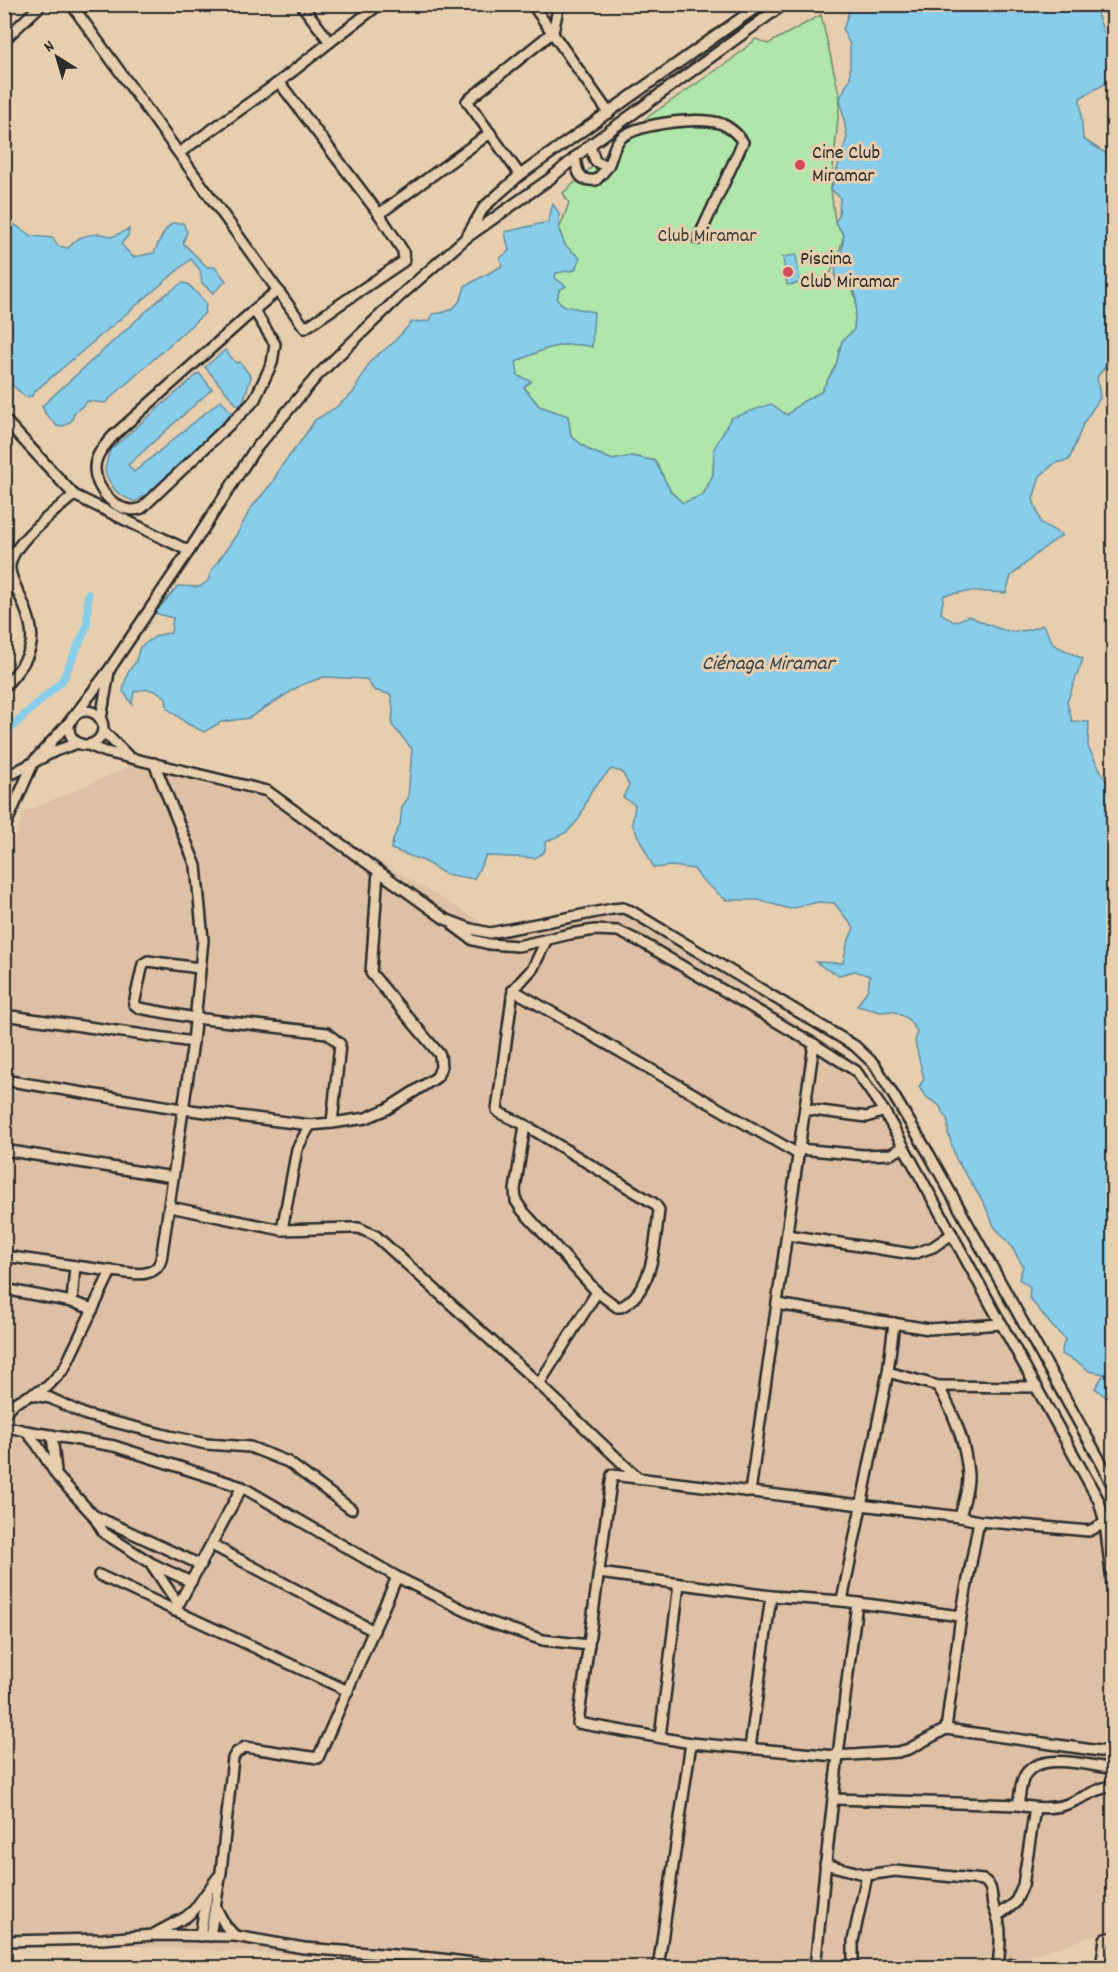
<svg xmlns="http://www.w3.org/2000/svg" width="1118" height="1972" font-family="Dekko,sans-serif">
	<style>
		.built { fill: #ddc0a5 }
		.green { fill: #afe7aa; stroke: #6d896a; stroke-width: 1.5 }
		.water { fill: #88ceea; stroke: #638d9e; stroke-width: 1.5 }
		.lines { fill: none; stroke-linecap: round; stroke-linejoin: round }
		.canal { stroke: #88ceea; stroke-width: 8 }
		.street-casing { stroke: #2b2b2b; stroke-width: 14 }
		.street { stroke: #e7ceaf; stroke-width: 9 }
		.poi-dot { fill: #d1495b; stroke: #e7ceaf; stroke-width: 2 }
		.labels { text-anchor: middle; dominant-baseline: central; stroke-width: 6; stroke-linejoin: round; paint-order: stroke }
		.poi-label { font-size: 20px; fill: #2b2b2b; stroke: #e7ceaf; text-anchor: start }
		.park-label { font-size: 20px; fill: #383e38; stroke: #e7ceaf }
		.water-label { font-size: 21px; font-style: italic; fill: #394348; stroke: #e7ceaf }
	</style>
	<rect width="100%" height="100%" fill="#e7ceaf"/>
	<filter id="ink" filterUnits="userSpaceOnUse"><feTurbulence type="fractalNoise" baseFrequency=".0167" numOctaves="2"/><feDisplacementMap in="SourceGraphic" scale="12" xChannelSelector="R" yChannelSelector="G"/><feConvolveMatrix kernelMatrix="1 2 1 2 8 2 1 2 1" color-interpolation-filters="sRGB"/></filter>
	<g filter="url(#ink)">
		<polygon class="built" points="130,766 267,794 491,928 630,914 863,1067 1113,1520 1113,1930 990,1968 479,1968 434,1963 101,1944 5,1946 4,874 23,813"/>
		<path class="green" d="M 821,15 L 840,98 L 831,189 L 835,222 L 844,235 L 836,262 L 827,279 L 847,281 C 861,299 855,310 854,330 L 842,341 L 836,365 L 821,392 L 802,402 L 787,415 L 714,449 L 713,475 L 703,495 L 683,503 L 671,492 L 655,461 L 632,456 L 613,460 L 589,450 L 571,436 L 568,416 L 539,406 L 524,387 L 531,382 L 518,376 L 516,362 C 542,349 563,340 592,346 L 565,306 L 557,300 L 559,290 L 554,278 L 565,245 L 559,230 L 569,203 L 563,193 L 649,116 L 731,60 L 756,39 L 768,44 Z"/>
		<g class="water">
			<path d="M 851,5 L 1100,5 L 1096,11 L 1103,30 L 1113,46 L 1113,79 L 1080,98 L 1083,139 L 1113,158 L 1113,162 L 1110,162 L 1106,182 L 1114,191 L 1113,323 L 1106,335 L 1112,358 L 1097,377 L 1100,398 L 1084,422 L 1069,460 L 1055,463 L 1040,476 L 1033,499 L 1041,523 L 1062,535 L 1040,551 L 1011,576 L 1006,593 L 973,591 L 944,595 L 941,613 L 954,622 L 969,616 C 997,629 1012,638 1043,625 L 1054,645 L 1083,659 L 1067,702 L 1072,721 L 1089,722 L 1088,747 L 1113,794 L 1114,1192 L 1107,1202 C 1111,1212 1108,1222 1114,1232 L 1113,1403 L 1095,1388 L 1104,1374 L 1089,1371 L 1079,1363 L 1061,1354 L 1065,1339 L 1051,1325 L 1029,1297 L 1030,1287 L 1019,1279 L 1023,1266 L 1011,1246 L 994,1226 L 984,1203 L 956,1159 L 948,1133 L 948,1121 L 939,1105 L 926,1097 L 919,1087 L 924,1079 L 915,1042 L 917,1031 L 907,1018 L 893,1011 L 881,1012 L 857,1006 L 868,989 L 870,976 L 855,971 L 839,975 L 826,969 L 816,962 L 843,963 L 847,945 L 854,928 L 834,903 L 818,902 L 790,909 L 758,900 L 726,900 L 701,879 L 694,869 L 672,866 L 654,868 L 632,824 L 635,805 L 623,797 L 629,785 L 622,772 L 611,769 L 591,791 L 579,819 L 567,832 L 545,842 L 545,851 L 535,858 L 486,856 L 474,879 L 445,874 L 424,861 L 391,849 L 394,837 L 400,825 L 402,807 L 408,798 L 412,749 L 392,725 L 393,709 L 391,695 L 374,690 L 366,679 L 324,677 L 301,685 L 249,718 L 221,722 L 204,732 L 188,724 L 167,708 L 166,698 C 157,689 147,687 134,692 L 132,704 L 123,691 L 128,672 L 135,663 L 140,647 L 158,635 L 171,633 L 173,618 L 155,613 L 178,586 L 199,587 L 208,581 L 211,571 L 237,534 L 251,508 L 272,483 L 280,468 L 301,441 L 315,420 L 335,408 L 353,393 L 371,360 L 393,343 L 412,322 L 430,321 L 432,314 C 451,313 461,306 465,286 L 502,266 L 500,258 L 509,251 L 505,232 L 548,222 L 553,204 L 559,213 L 559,230 L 565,245 L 580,258 L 575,270 L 556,273 L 555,278 L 566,286 L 559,290 L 557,300 L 565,306 L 594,312 L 592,347 C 563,340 542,349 516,362 L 518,376 L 531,381 L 524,387 L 539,406 L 568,416 L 571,436 L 589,450 L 613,460 L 632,456 L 655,461 L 671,492 L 683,503 L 703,495 L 713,475 L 714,449 L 731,418 L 771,404 L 787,415 L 802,402 L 821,392 L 836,365 L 842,341 L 854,330 C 855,306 865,286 835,277 L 836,262 L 841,257 L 844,235 L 835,222 L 839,216 L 840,198 L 831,189 L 847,137 L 840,98 L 850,78 L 850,45 L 843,30 Z"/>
			<path d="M 4,208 L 13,224 L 32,236 L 53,238 L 58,246 L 68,248 C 71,246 76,240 79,238 C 89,234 103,232 112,237 L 129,229 L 128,236 L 121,244 L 133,257 L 154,253 C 157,246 165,226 173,223 C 174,223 182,223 183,223 L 187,232 L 183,243 L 207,267 L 215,267 L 226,281 L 213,293 L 202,283 L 200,270 L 191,259 L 34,392 L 32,396 L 26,397 L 7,381 L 8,365 L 5,362 L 5,290 L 11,282 L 7,273 L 5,273 Z"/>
			<polygon points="796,255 800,283 787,285 783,257"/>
			<path d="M 182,283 L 188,284 L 206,303 L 205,313 L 105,403 L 88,401 L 74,413 L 72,420 C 68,424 63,428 57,426 L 45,413 L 42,406 L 162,297 Z"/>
			<polygon points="225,350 236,363 240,362 251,377 242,405 237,405 205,367"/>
			<polygon points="199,373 212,389 128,465 134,472 221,400 233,415 152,490 135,502 120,495 114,489 106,475 105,469 110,450"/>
		</g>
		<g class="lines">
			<polyline class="canal" points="4,734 62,681 87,626 88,594"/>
			<g class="street-casing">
				<g id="street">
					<polyline points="71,4 305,328 404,261 403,251 379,214 490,133"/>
					<polyline points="301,4 330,42 380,4"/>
					<polyline points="532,4 609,113"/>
					<polyline points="4,40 42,4"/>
					<polyline points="330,42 279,82 379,214"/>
					<polyline points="590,145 595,161 601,164 608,165"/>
					<polyline points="179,153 279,82"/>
					<path d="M 575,157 C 577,172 579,182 596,180 C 600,176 605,171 608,166 C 613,156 613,144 622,137 C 641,123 701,116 722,124 C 731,128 738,135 743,142 L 698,239"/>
					<polyline points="520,175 467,101 553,32 559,4"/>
					<polyline points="467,236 484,207 520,175 761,4"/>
					<path d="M 254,310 L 275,344 L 272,363 L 255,399 L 250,405 L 142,508 C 120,517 95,491 95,468 C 95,455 105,445 113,436 L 254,310 L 278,290"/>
					<polyline points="4,419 74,495"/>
					<path d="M 4,687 C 37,651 39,636 18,592 C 15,584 9,574 10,566 C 12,542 57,510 74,495 L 189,551"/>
					<circle cx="86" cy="728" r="17"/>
					<polyline points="101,719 109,672"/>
					<polyline points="103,731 128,756"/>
					<polyline points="88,745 106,752 267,791 445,919 471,929 490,933 612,909 623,908 631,911 855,1046 875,1065 929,1154 1102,1464 1114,1489"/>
					<polyline points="4,778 55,751 78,743"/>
					<polyline points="4,829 34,761 72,719 109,670 189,551 253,452 317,376 400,296 466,238 551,178 590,145 784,4"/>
					<polyline points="454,926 473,940 489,944 518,946 570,934 595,930 618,931 643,943 814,1044 856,1071 884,1111 1099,1501 1105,1523 1114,1599"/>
					<path d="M 546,941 L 533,968 L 513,990 L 497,1110 L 500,1113 L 525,1125 L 655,1204 L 659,1210 C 655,1242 654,1291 621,1307 L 617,1307 L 597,1292 L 539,1384 L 638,1478"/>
					<polyline points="513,990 798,1154"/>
					<polyline points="4,1015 193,1042"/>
					<polyline points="4,1080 182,1109 310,1125 332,1123 340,1044 327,1033 195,1018 139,1008 134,1004 143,964 148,961 199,968"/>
					<polyline points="805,1109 867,1117 884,1111"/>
					<polyline points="332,1123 366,1118 387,1109 437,1077 441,1067 440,1055 371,973 378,871"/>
					<polyline points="310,1125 297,1149 282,1230 351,1228 359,1228 376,1236 539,1384"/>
					<polyline points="525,1125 515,1190 516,1201 522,1210 597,1292"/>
					<polyline points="799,1149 864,1155 891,1154 904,1147"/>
					<polyline points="4,1150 173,1177"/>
					<polyline points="170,1207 282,1230"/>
					<polyline points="787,1235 913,1254 933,1247 952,1234"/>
					<polyline points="4,1256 111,1271"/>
					<polyline points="4,1289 72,1302 93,1309"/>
					<polyline points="72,1302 75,1266"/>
					<polyline points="777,1304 929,1329 1002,1324"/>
					<path d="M 888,1372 L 938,1386 C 954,1413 966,1444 968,1475 C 969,1488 963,1504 960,1517"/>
					<polyline points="938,1386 1037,1387"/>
					<polyline points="34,1395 50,1398 86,1415 170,1436 206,1444 250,1447 288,1462 351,1509"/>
					<path d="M 4,1415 L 8,1409 L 14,1403 L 47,1387 L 64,1369 L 111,1271 C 128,1272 154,1281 161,1260 L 193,1042 L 203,940 L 196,866 L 154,763"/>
					<polyline points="4,1426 26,1431 114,1446 242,1487 397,1577 486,1621 543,1640 589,1645"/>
					<polyline points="26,1431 38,1446 57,1476 93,1515 104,1533 151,1563 191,1582"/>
					<polyline points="52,1435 56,1471"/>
					<polyline points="750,1492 814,1044"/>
					<polyline points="93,1515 201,1565"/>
					<polyline points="979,1521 961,1616 946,1729 909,1749 898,1752 836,1756 691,1743 578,1723 612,1475 960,1517 979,1521 1089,1531 1105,1523"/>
					<polyline points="212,1545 374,1631"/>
					<polyline points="152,1565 178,1604"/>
					<polyline points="599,1573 771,1596 842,1601 961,1616"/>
					<polyline points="99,1575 348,1691"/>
					<polyline points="842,1601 888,1372 894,1323"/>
					<polyline points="175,1611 242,1487"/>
					<polyline points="946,1729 1114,1753"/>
					<polyline points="660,1737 679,1584"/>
					<polyline points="750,1748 771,1596"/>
					<path d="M 834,1799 L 1018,1805 C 1034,1808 1054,1810 1070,1803 C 1085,1797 1098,1788 1114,1785"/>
					<path d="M 1018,1805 C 1020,1797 1020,1785 1024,1777 C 1037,1750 1091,1766 1114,1769"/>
					<polyline points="825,1864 867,1875 853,1941 853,1968"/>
					<path d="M 867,1875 L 895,1871 L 983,1880 C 993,1885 991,1895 993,1905 C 995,1911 998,1917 999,1924 C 1002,1938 999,1953 998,1968"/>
					<polyline points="215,1906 225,1925 235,1936"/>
					<polyline points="997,1916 1015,1903 1023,1885 1035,1808"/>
					<polyline points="154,1934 186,1917 194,1910 218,1877"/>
					<polyline points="200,1936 207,1895"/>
					<polyline points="210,1936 221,1872 233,1758 236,1753 245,1747 318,1758 397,1577"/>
					<polyline points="4,1941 103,1939 153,1935 235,1936 304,1948 433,1958 514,1968"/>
					<polyline points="658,1968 691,1743"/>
					<path d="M 815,1968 C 827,1846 841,1724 857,1603"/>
					<polyline points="1001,1968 1012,1964"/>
					<polyline points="1101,1968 1105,1939 1114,1937"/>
				</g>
			</g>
			<use href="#street" class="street"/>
		</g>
	</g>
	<g class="poi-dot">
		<circle cx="800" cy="165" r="6"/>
		<circle cx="788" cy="272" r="6"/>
	</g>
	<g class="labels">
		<g class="poi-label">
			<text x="812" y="154">Cine Club<tspan x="812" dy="23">Miramar</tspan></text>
			<text x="800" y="260">Piscina<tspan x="800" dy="23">Club Miramar</tspan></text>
		</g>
		<g class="park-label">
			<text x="707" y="237">Club Miramar</text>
		</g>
		<g class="water-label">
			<text x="768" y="665">Ciénaga Miramar</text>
		</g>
	</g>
	<rect width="1118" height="1972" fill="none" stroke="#e7ceaf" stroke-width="24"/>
	<rect x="12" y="12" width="1094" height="1948" fill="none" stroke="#2b2b2b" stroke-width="2" filter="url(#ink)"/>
	<g transform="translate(57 57) rotate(323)" stroke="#e7ceaf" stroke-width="4.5" paint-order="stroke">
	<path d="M0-4.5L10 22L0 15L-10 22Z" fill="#2b2b2b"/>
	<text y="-9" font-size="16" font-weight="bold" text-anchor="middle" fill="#2b2b2b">N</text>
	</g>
</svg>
